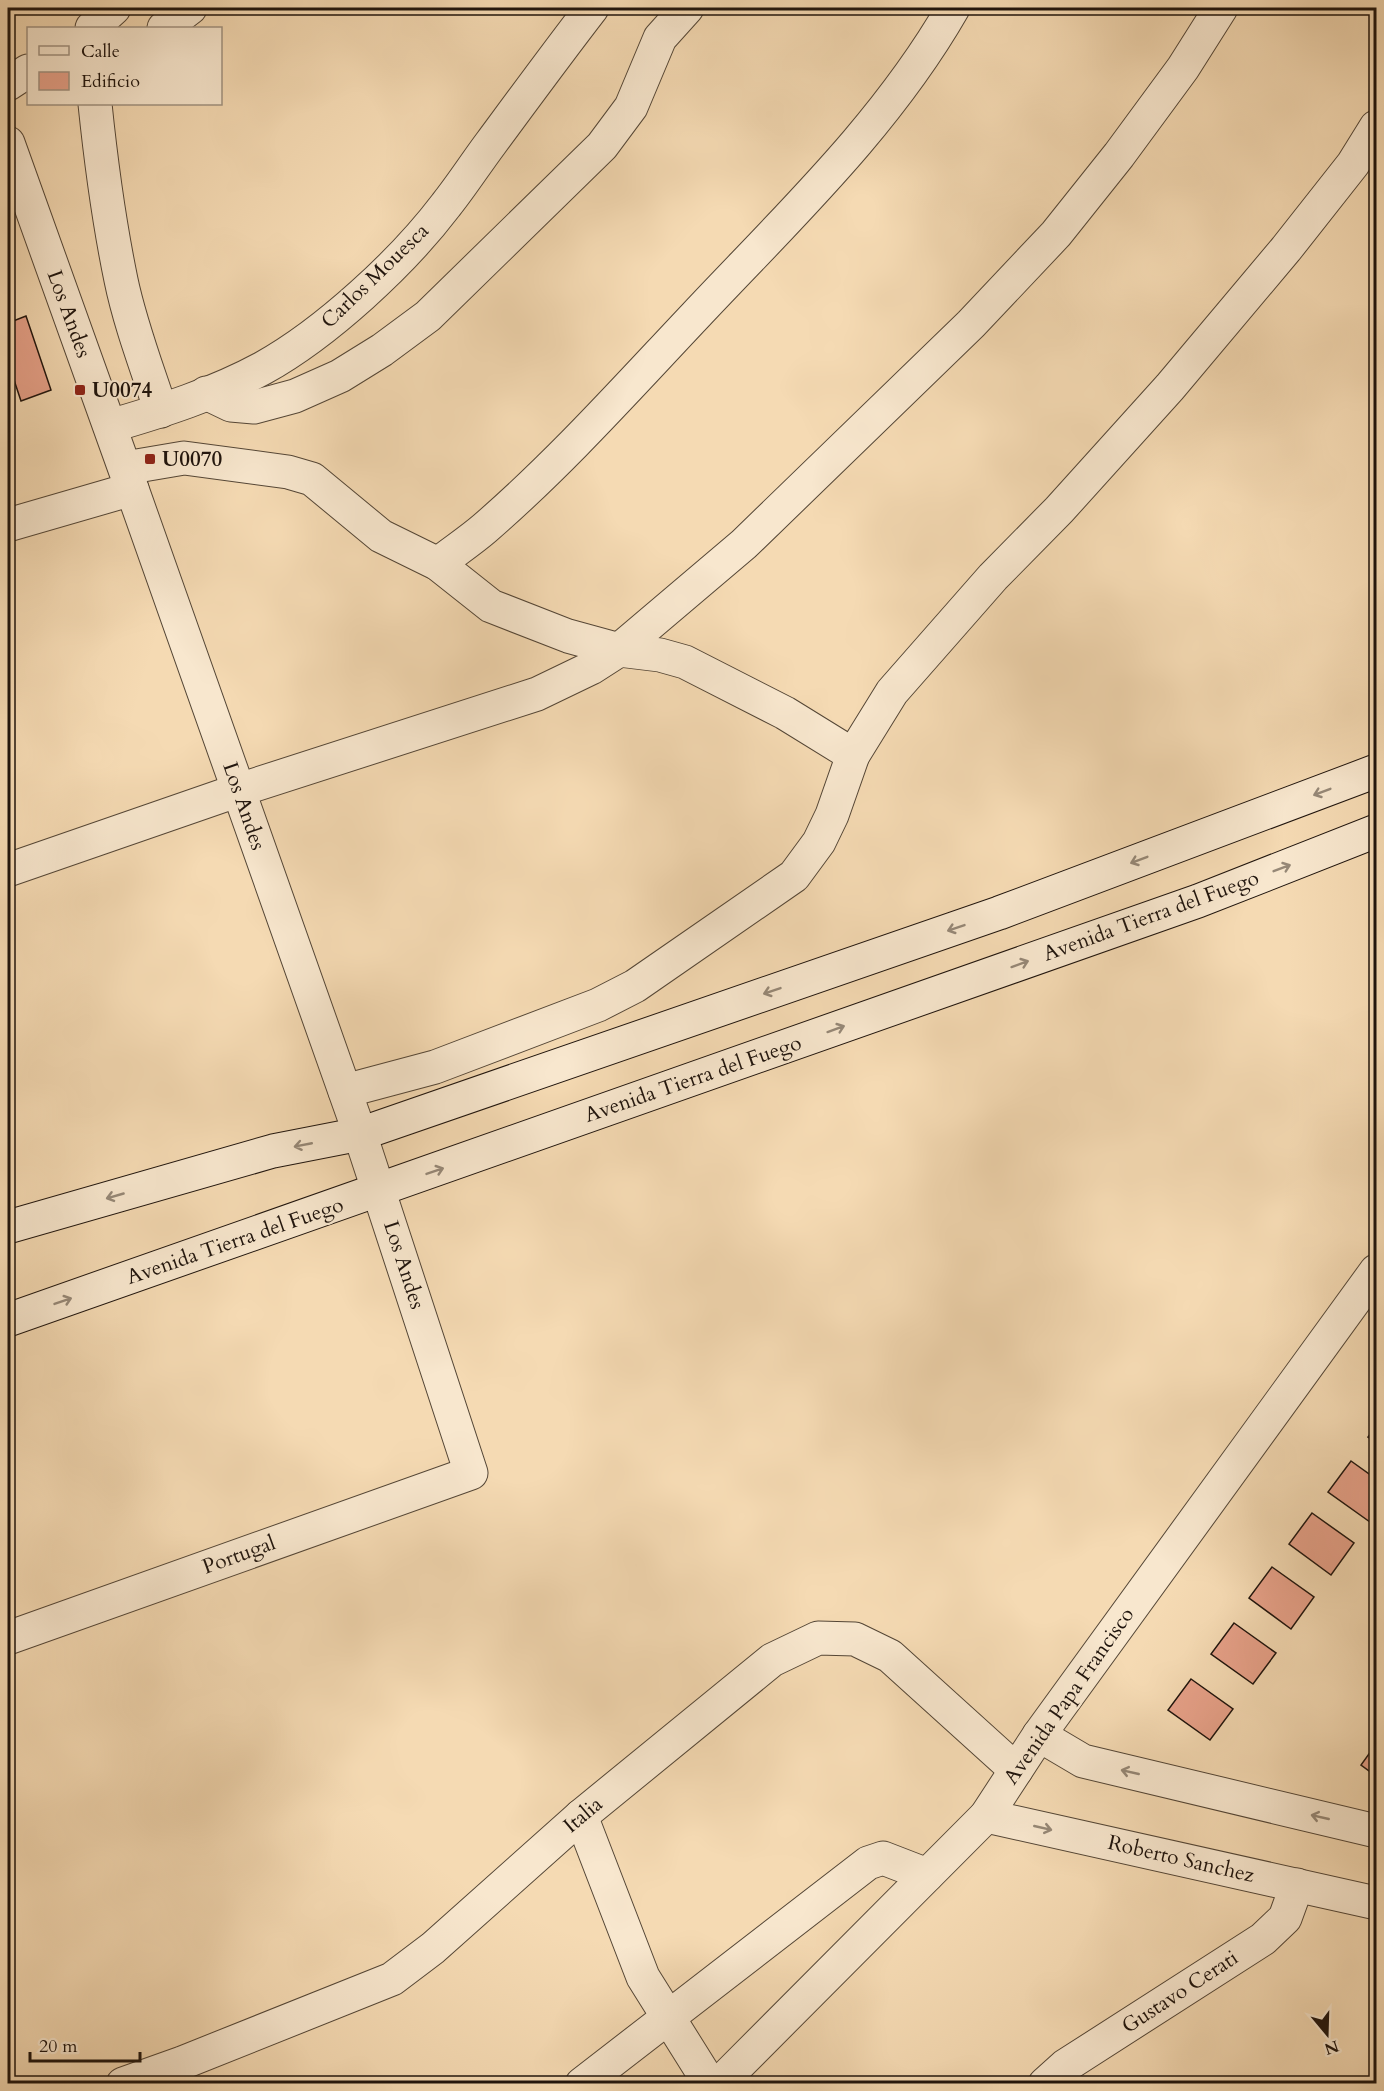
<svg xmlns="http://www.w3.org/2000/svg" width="1384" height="2091" font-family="Cardo,serif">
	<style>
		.building { fill: #e8a28a; stroke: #1f140d; stroke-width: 1.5 }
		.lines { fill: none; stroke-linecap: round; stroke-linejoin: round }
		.street-casing { stroke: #544636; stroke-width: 35 }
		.secondary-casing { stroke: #1f140d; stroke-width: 35 }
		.street { stroke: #f8e7ce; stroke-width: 33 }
		.secondary { stroke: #f8e7ce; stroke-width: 33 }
		.oneway { stroke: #968877 }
		.poi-dot { fill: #8f2418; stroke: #f8e7ce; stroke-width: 2 }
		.labels { text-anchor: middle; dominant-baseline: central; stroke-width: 4.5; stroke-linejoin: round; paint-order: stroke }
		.street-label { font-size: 21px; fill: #1f140d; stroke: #f8e7ce }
		.poi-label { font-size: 21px; font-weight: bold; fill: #1f140d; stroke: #f8e7ce; text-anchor: start }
	</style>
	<rect width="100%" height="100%" fill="#f5dab3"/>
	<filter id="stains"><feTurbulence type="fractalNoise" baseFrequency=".00333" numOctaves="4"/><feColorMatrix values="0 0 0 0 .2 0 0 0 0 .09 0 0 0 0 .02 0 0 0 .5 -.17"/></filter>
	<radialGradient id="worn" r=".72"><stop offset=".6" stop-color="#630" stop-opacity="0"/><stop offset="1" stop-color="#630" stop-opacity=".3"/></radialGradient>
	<g class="building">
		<polygon points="26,316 51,390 21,401 8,362 8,348 12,347 8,335 8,323"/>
		<polygon points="1376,1426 1376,1443 1368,1437"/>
		<polygon points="1351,1461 1376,1479 1376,1513 1370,1522 1328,1492"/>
		<polygon points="1312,1513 1354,1543 1331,1575 1289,1544"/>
		<polygon points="1272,1567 1314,1597 1291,1629 1249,1598"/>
		<polygon points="1234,1623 1276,1653 1253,1684 1211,1654"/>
		<polygon points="1191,1679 1233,1709 1210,1740 1168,1710"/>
		<polygon points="1376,1744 1376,1776 1361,1765"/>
	</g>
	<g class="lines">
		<g class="street-casing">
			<g id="street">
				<polyline points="92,28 114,8"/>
				<polyline points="164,28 190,8"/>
				<polyline points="8,84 28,71"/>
				<path d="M 95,104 C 101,162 109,222 121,280 C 130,324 147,368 161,411"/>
				<polyline points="8,143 132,489 360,1134 471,1473 8,1638"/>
				<polyline points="206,393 231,405 254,407 295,396 340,376 382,350 428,316 602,146 631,107 660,38 687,8"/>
				<path d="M 110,426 C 162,411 215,394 263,368 C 326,333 402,263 446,205 C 462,185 476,163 491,143 C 525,97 558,52 592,8"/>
				<polyline points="125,468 184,458 288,472 312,479 381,536 438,564 491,606 568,636 619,650 660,655 685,662 785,713 853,755"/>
				<polyline points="8,525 132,489"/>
				<path d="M 438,564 C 453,552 470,541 485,528 C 560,463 627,388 695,316 C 787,218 886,125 953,8"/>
				<polyline points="8,870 239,790 537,694 591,668 619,650 744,544 971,324 1056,234 1119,155 1183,68 1221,8"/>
				<polyline points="345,1091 435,1067 598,1005 635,986 794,876 819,842 832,815 853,755 892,692 993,577 1059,510 1170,387 1286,249 1353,164 1376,127"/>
				<polyline points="1039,1735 1083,1761 1376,1831"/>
				<polyline points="581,1816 643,1977 710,2084"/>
				<polyline points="986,1816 1376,1903"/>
				<polyline points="123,2084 182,2063 392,1979 433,1948 581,1816 772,1660 818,1638 855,1639 890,1656 1016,1770"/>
				<polyline points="582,2084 868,1863 883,1858 927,1875"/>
				<polyline points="719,2084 986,1816 1039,1735 1376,1271"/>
				<polyline points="1045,2084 1065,2066 1263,1939 1285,1918 1297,1885"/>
			</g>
		</g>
		<g class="secondary-casing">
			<g id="secondary">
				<polyline points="8,1227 273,1151 360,1134 999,913 1376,771"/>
				<polyline points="8,1320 1198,901 1376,831"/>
			</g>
		</g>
		<use href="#street" class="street"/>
		<use href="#secondary" class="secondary"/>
	</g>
	<defs><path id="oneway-shaft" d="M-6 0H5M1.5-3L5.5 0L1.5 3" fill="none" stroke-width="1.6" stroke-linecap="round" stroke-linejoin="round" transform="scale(1.5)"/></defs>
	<g class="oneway">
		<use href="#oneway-shaft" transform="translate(1322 792) rotate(159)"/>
		<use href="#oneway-shaft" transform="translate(1139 860) rotate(159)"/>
		<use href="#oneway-shaft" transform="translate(1282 868) rotate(-21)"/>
		<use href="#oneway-shaft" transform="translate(956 928) rotate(161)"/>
		<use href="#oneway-shaft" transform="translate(1020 964) rotate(-20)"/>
		<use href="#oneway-shaft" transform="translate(772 991) rotate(161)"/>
		<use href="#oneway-shaft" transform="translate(836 1029) rotate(-20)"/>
		<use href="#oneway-shaft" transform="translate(303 1145) rotate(169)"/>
		<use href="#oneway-shaft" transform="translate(435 1171) rotate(-19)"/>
		<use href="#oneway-shaft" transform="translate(115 1196) rotate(164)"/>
		<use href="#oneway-shaft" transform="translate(63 1301) rotate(-19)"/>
		<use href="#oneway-shaft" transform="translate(1130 1772) rotate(-167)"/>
		<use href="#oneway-shaft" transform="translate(1320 1817) rotate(-167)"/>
		<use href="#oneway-shaft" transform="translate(1043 1828) rotate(13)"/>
	</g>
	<g class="poi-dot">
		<rect x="74" y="384" width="12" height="12" rx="3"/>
		<rect x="144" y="453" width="12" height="12" rx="3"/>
	</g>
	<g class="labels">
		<g class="street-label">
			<text transform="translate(375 276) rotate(-44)">Carlos Mouesca</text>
			<text transform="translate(69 314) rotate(70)">Los Andes</text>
			<text transform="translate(244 806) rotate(71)">Los Andes</text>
			<text transform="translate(1151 916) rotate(-20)">Avenida Tierra del Fuego</text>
			<text transform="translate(693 1079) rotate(-19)">Avenida Tierra del Fuego</text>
			<text transform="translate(235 1241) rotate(-19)">Avenida Tierra del Fuego</text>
			<text transform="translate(404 1265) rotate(72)">Los Andes</text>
			<text transform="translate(239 1555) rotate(-20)">Portugal</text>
			<text transform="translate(1069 1696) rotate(-55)">Avenida Papa Francisco</text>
			<text transform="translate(583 1815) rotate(-40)">Italia</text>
			<text transform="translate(1181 1859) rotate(13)">Roberto Sanchez</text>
			<text transform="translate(1180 1992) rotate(-33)">Gustavo Cerati</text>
		</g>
		<g class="poi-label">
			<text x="92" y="390">U0074</text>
			<text x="162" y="459">U0070</text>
		</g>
	</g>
	<rect width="1384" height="2091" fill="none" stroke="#f5dab3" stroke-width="30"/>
	<rect x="9" y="9" width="1366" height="2073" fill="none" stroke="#1f140d" stroke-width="3"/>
	<rect x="15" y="15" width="1354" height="2061" fill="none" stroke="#1f140d" stroke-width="1.5"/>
	<rect x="27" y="27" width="195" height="78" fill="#f8e7ce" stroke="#a19381" stroke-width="1.5"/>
	<rect x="39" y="46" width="30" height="9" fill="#f8e7ce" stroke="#a19381" stroke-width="1.5"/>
	<text x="81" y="57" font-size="18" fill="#1f140d">Calle</text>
	<rect x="39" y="72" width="30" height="18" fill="#e8a28a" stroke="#a19381" stroke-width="1.5"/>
	<text x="81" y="87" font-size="18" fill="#1f140d">Edificio</text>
	<g transform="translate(1327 2034) rotate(161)" stroke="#f8e7ce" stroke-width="4.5" paint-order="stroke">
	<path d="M0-4.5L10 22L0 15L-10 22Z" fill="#1f140d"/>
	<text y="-9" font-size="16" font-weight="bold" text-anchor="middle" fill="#1f140d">N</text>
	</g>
	<path d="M30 2052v9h110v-9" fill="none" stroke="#1f140d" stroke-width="3"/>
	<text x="39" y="2052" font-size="18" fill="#1f140d" stroke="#f8e7ce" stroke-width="4.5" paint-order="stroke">20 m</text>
	<rect width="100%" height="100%" filter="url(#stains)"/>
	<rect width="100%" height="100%" fill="url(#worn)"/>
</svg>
